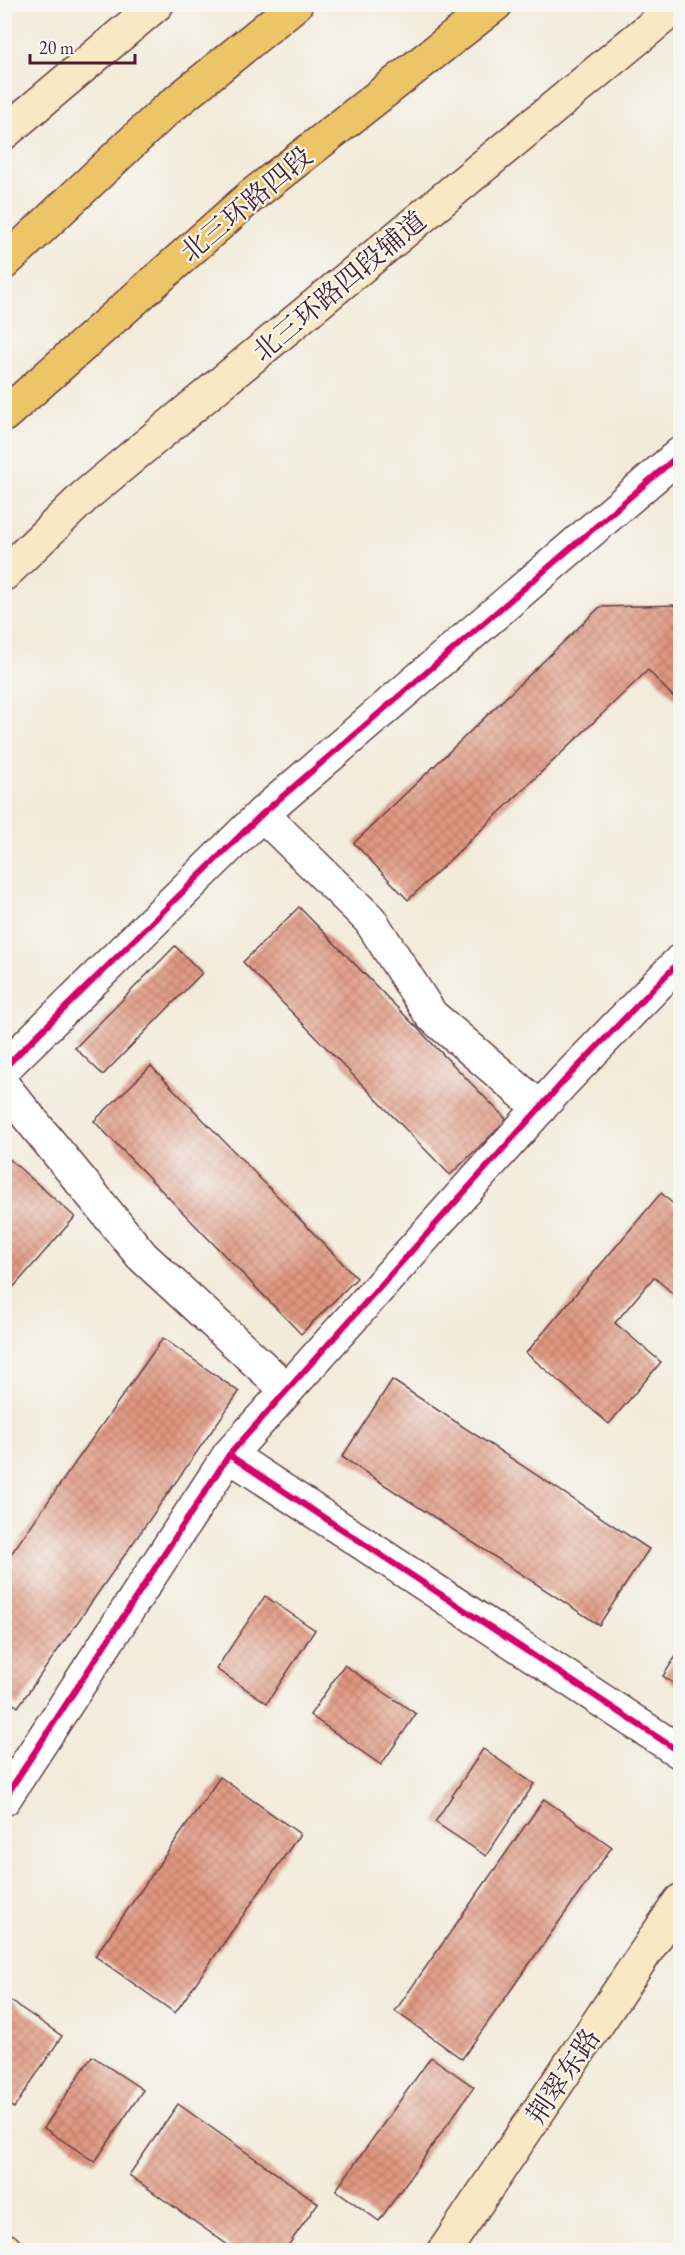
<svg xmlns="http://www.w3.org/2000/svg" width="685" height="2255" font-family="'EB Garamond','Noto Serif SC',serif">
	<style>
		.building { fill: url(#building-cross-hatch) }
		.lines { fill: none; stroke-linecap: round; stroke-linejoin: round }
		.street-casing { stroke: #633e45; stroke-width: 36 }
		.secondary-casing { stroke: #633e45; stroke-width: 36 }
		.highway-casing { stroke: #633e45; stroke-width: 36 }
		.street { stroke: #fff; stroke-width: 33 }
		.secondary { stroke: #f8e8c3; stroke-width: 33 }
		.highway { stroke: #edc569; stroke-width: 33 }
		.cycleway-casing { stroke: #f6f6f2; stroke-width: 10 }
		.cycleway { stroke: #d6006c; stroke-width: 6 }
		.labels { text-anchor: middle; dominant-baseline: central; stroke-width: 4.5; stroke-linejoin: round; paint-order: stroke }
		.street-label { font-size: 27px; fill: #4a1f2b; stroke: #f6f6f2 }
	</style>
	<defs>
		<pattern id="building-cross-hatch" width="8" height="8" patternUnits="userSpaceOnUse" patternTransform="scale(1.5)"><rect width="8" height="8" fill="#e09780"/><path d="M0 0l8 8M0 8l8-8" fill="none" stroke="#b87b69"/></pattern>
	</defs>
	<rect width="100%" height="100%" fill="#f6f6f2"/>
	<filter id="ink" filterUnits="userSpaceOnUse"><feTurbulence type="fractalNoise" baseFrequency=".0167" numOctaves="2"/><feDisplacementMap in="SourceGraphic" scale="12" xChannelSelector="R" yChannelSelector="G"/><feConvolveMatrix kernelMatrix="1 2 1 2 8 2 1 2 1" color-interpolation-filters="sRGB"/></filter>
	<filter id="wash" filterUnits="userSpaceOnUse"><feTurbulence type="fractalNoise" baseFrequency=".008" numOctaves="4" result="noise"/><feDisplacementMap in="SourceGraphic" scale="24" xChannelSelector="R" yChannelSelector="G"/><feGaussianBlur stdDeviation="1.35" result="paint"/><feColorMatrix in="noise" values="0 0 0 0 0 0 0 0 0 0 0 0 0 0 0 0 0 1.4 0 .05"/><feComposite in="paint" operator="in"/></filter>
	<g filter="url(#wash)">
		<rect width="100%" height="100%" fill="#f3ebda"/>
		<g id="blocks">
			<g class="building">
				<polygon points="680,605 680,704 648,670 408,900 354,843 600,607"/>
				<polygon points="299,907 507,1120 450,1175 243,962"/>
				<polygon points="175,946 202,973 103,1075 75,1048"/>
				<polygon points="151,1066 357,1278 301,1334 94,1121"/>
				<polygon points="6,1156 75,1217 4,1298 4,1157"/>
				<polygon points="661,1193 680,1210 680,1300 654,1277 615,1323 661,1362 609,1424 526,1353"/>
				<polygon points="163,1338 239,1392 18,1707 4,1697 4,1564"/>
				<polygon points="392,1380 649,1549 599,1625 342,1457"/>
				<polygon points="265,1596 315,1630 267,1703 216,1669"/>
				<polygon points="680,1650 680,1688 663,1676"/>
				<polygon points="344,1665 416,1714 381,1765 310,1715"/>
				<polygon points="483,1749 534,1784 486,1856 435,1822"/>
				<polygon points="220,1777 300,1834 175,2013 95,1956"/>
				<polygon points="544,1799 612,1847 462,2059 395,2011"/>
				<polygon points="11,2001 62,2036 14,2108 4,2102 4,2012"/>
				<polygon points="92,2056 143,2090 95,2162 44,2128"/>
				<polygon points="431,2057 474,2087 379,2221 336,2190"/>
				<polygon points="178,2104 318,2203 285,2250 235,2250 129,2175"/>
			</g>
		</g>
	</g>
	<g filter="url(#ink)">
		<use href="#blocks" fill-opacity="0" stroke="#633e45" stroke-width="1.5"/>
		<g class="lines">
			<g class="street-casing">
				<g id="street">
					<polyline points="262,814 370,920 431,1015 540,1108"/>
					<polyline points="4,1068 262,814 680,454"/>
					<polyline points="4,1087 142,1256 287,1390"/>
					<polyline points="229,1455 563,1082 680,961"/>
					<polyline points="4,1799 229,1455 680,1752"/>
				</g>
			</g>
			<g class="secondary-casing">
				<g id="secondary">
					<polyline points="4,133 157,4"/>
					<polyline points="4,574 86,495 679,4"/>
					<polyline points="4,2250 5,2250"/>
					<polyline points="445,2250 680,1901"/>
				</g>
			</g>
			<g class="highway-casing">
				<g id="highway">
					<polyline points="4,263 164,112 296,4"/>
					<polyline points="4,415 250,197 496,4"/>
				</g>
			</g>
			<use href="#street" class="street"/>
			<use href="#secondary" class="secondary"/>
			<use href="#highway" class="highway"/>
			<g class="cycleway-casing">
				<g id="cycleway">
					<polyline points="4,1068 262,814 680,454"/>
					<polyline points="229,1455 563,1082 680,961"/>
					<polyline points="4,1799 229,1455 680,1752"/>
				</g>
			</g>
			<use href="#cycleway" class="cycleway"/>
		</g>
	</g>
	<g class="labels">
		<g class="street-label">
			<text transform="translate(246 204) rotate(-40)">北三环路四段</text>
			<text transform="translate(339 286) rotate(-40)">北三环路四段辅道</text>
			<text transform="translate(563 2076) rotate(-56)">荆翠东路</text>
		</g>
	</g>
	<rect width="685" height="2255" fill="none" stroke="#f6f6f2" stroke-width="24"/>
	<path d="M30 54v9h105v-9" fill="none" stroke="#4a1f2b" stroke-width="3"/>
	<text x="39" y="54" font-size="18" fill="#4a1f2b" stroke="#f6f6f2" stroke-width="4.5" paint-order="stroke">20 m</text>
</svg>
